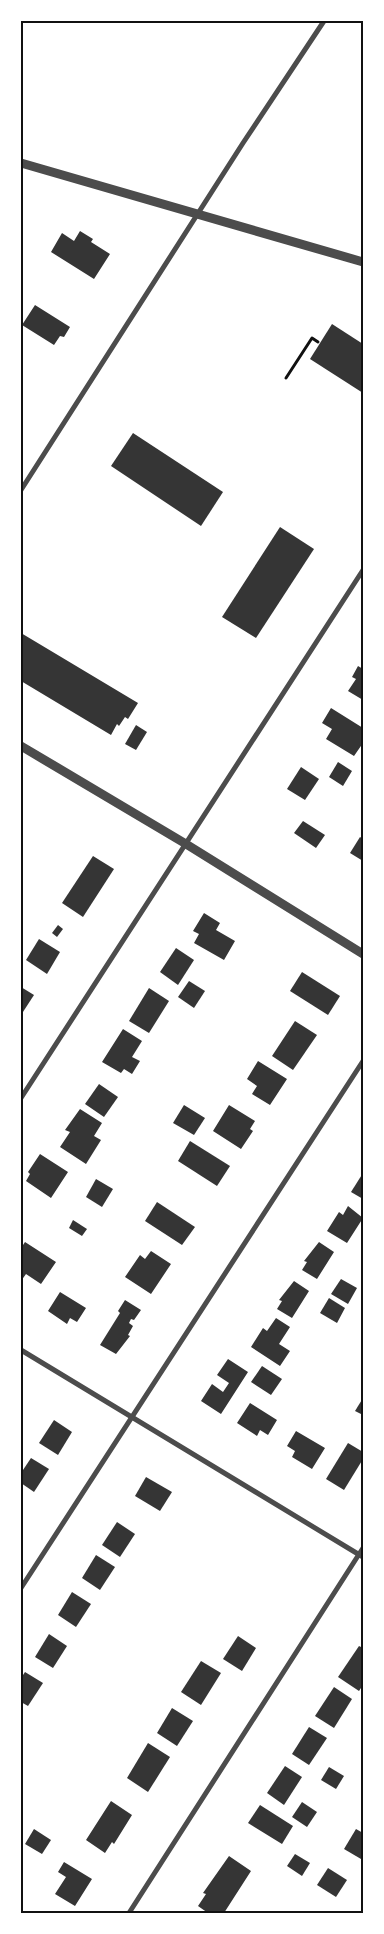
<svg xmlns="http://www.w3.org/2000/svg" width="384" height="1934" font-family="'IBM Plex Sans',sans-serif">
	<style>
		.building { fill: #353535 }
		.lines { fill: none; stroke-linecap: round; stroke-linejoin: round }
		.path { stroke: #111; stroke-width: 3 }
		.minor { stroke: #4c4c4c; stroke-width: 5 }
		.tertiary { stroke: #4c4c4c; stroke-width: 9 }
		.neatline { fill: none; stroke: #111; stroke-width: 2 }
	</style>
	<rect width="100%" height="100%" fill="#fff"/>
	<g class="building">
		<polygon points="80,231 93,239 91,242 110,254 94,279 51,252 62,233 74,241"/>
		<polygon points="35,305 70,327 64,337 60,336 54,345 22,325"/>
		<polygon points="332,324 363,344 363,393 310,359"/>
		<polygon points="133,433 223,492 201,526 111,466"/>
		<polygon points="280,527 314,549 256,638 222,617"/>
		<polygon points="21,633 138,703 128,719 125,717 119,726 117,724 111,735 21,681"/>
		<polygon points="358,666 363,669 363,700 348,691 356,679 352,677"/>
		<polygon points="331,708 363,728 363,743 354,756 326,739 332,729 322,723"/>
		<polygon points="136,725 147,732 136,750 125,744"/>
		<polygon points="338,762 352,771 343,786 329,777"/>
		<polygon points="301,767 319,779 305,800 287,789"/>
		<polygon points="303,821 325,835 316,848 294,833"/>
		<polygon points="360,837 363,839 363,861 350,853"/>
		<polygon points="93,856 114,869 83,917 62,903"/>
		<polygon points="204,913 220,923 216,930 235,941 224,960 194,943 199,934 193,931"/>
		<polygon points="58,925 63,929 57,937 52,933"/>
		<polygon points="39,939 60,952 47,974 26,960"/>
		<polygon points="176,948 194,960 178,985 160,972"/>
		<polygon points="302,972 340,996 328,1015 290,991"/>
		<polygon points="189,981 205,991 194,1008 178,997"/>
		<polygon points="21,987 34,995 21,1015"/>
		<polygon points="149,988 169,1001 149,1033 129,1021"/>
		<polygon points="295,1021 317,1035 293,1070 272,1056"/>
		<polygon points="123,1029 142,1041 132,1057 140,1061 132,1074 124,1069 121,1073 102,1062"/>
		<polygon points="258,1061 287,1079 270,1105 252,1094 257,1086 247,1079"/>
		<polygon points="99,1084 118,1097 104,1117 85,1104"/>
		<polygon points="184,1105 205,1118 194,1135 173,1123"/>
		<polygon points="229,1105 255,1121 250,1129 253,1131 241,1149 213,1131"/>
		<polygon points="80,1109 102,1123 94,1136 101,1140 86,1164 60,1147 70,1132 65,1130"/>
		<polygon points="190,1141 230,1166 217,1186 178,1161"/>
		<polygon points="40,1154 68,1172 51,1198 26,1181 30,1174 28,1172"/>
		<polygon points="363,1173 363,1199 351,1192"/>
		<polygon points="96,1179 113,1189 102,1207 86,1197"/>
		<polygon points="157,1202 195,1227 182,1245 145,1221"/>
		<polygon points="348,1206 363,1218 347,1243 327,1231 339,1212 343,1215"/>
		<polygon points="73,1220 87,1229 82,1236 69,1228"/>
		<polygon points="25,1242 56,1262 41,1284 26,1274 21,1281 21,1248"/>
		<polygon points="319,1242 334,1252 317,1279 302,1270 307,1262 304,1261"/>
		<polygon points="151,1251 171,1264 151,1294 125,1277 140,1255 145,1259"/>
		<polygon points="341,1279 357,1288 348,1304 331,1294"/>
		<polygon points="294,1281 309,1291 292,1318 277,1309 282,1301 279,1300"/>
		<polygon points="60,1292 86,1308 77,1322 70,1318 67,1324 48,1311"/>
		<polygon points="329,1298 345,1308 337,1323 320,1313"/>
		<polygon points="125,1300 141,1310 134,1320 131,1319 129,1323 133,1326 128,1335 130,1336 116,1354 100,1345 120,1313 118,1311"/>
		<polygon points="276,1318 290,1327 279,1344 290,1351 280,1366 251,1347 263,1328 267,1331"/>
		<polygon points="228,1359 248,1372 221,1414 201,1401 212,1384 223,1392 229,1383 217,1375"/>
		<polygon points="262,1366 282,1379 271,1395 251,1382"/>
		<polygon points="363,1398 363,1415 355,1411"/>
		<polygon points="250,1403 277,1420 268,1435 260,1430 257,1436 237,1423"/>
		<polygon points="54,1420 72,1432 58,1455 39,1443"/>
		<polygon points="296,1431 325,1448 312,1469 292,1457 295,1451 287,1446"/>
		<polygon points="348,1443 363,1452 363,1459 344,1490 326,1479"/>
		<polygon points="31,1458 49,1469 34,1492 21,1483 21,1473"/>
		<polygon points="146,1477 172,1492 160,1511 135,1496"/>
		<polygon points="117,1522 135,1534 120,1557 102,1545"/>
		<polygon points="96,1555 115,1567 100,1590 82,1578"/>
		<polygon points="72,1592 91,1604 76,1627 58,1615"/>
		<polygon points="49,1634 67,1646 53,1668 35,1657"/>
		<polygon points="238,1636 256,1648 242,1671 223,1659"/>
		<polygon points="359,1646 363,1648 363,1685 359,1691 338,1677"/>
		<polygon points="201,1661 221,1673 201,1705 181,1692"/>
		<polygon points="25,1672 43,1683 28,1706 21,1702 21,1678"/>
		<polygon points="334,1687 352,1699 334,1728 315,1716"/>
		<polygon points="172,1708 193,1721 177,1746 157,1733"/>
		<polygon points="309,1727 327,1738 309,1765 292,1754"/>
		<polygon points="148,1743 170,1757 148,1792 127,1778"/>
		<polygon points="285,1766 302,1777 284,1805 267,1793"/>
		<polygon points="329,1767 344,1776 336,1789 321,1780"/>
		<polygon points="111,1801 132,1815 114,1844 112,1842 105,1853 86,1840"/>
		<polygon points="302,1802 317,1812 307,1827 292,1817"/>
		<polygon points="260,1805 293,1826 282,1844 248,1823"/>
		<polygon points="34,1829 51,1840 42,1854 25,1844"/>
		<polygon points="356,1829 363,1833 361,1859 344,1849"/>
		<polygon points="295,1854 310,1863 302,1876 287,1866"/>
		<polygon points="229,1856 251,1871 224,1913 208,1913 198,1906 206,1894 203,1893"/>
		<polygon points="64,1862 92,1879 75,1906 55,1894 66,1877 58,1872"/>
		<polygon points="328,1868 347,1880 336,1897 317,1885"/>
	</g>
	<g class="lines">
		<polyline class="path" points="286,378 312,338 318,342"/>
		<g class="minor">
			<polyline points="21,490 243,143 324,21"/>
			<polyline points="21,1098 363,570"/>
			<polyline points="21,1350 363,1557"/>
			<polyline points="21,1588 363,1061"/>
			<polyline points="129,1913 363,1548"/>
		</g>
		<g class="tertiary">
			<polyline points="21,163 363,262"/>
			<polyline points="21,746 186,844 363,954"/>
		</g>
	</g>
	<rect width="384" height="1934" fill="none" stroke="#ffffff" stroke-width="45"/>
	<rect x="22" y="22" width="340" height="1890" class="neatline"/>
</svg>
